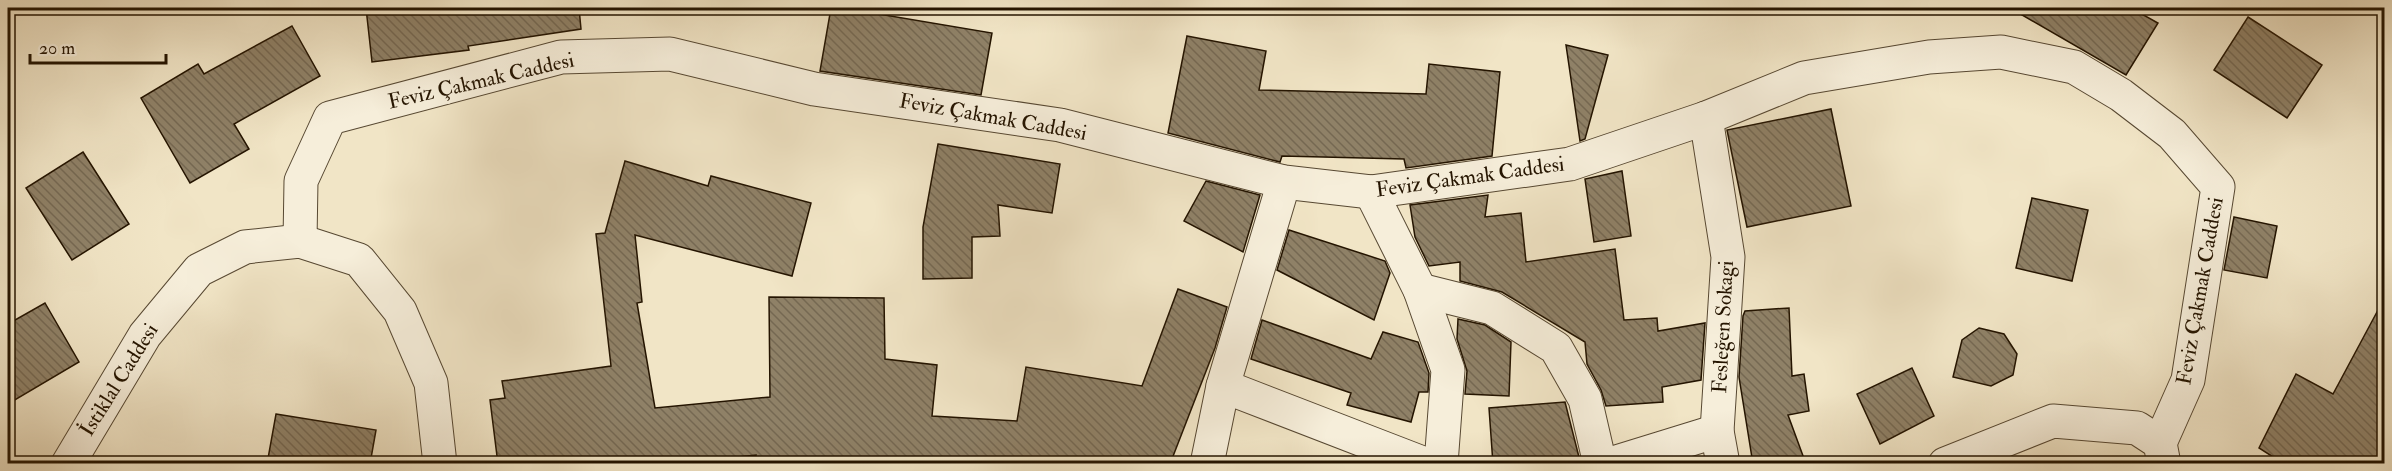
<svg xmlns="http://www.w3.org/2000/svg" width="2392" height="471" font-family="'IM FELL Double Pica',serif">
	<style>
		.building { fill: url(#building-back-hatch); stroke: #241400; stroke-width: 1.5 }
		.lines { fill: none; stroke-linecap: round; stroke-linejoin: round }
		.minor-casing { stroke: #574832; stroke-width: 35 }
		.minor { stroke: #f6eeda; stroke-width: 33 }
		.labels { text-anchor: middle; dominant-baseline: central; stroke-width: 6; stroke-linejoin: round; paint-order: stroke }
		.street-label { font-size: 21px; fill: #241400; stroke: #f6eeda }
	</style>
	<defs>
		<pattern id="building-back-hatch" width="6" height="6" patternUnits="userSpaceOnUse" patternTransform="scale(1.5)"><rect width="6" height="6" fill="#8f8167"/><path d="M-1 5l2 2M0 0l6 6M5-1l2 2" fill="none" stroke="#756852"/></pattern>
	</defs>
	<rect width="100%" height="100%" fill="#f1e5c6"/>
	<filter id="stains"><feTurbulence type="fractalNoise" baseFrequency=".00333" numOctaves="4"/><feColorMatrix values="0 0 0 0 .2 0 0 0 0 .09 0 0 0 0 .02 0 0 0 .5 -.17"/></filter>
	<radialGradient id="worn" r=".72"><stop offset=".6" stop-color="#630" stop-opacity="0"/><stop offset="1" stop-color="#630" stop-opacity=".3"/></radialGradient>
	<g class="building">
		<polygon points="366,8 579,8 581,29 468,46 469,50 372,62"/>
		<polygon points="831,8 843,8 992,33 981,95 820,71"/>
		<polygon points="2010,8 2131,8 2158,23 2126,75"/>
		<polygon points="2248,17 2322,65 2287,118 2214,70"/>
		<polygon points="292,26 320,76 234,124 249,149 190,183 141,98 198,64 204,74"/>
		<polygon points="1187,36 1266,51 1259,90 1426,94 1429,64 1500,72 1492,156 1406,168 1404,159 1282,156 1280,162 1168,133"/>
		<polygon points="1566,45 1608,55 1585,139 1580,141"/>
		<polygon points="1831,109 1851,206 1747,227 1727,130"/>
		<polygon points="938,144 1060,164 1052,213 998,205 1000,236 972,237 972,278 923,279 923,227"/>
		<polygon points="83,152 129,224 72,260 26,188"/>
		<polygon points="625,161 708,186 711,176 811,203 792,276 635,235 642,302 637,303 655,408 770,397 769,297 884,298 885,359 937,365 932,416 1017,421 1026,367 1142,386 1178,289 1227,307 1215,348 1170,464 755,464 756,455 666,464 498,464 490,400 505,398 502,381 611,366 596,234 605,233"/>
		<polygon points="1622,171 1631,236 1594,242 1585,179"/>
		<polygon points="1206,181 1260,195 1243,252 1184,221"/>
		<polygon points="1488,195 1485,217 1521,213 1526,262 1615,249 1624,320 1657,318 1658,331 1705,323 1701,380 1662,387 1663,402 1606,406 1601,390 1587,364 1585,342 1502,292 1460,281 1460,262 1429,266 1415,237 1410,205"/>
		<polygon points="2032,198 2088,210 2072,281 2016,268"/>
		<polygon points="2234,217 2277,226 2267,278 2224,270"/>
		<polygon points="1289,230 1385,261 1390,273 1374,320 1277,270"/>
		<polygon points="2385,297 2385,446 2376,464 2284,464 2259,448 2296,374 2333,394"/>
		<polygon points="45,303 79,362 8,404 8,324"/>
		<polygon points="1789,308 1792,376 1804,374 1809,411 1788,415 1806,464 1753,464 1739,377 1743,316 1745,311"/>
		<polygon points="1458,319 1485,325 1511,342 1509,396 1465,394 1467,371 1457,339"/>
		<polygon points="1262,320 1371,359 1383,332 1418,342 1429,373 1428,392 1419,392 1411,422 1347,405 1351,393 1251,359"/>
		<polygon points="1979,328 2004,334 2017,354 2013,375 1991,386 1953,377 1962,340"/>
		<polygon points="1912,368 1934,416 1880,444 1857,394"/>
		<polygon points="1565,402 1580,461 1493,464 1489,408"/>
		<polygon points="276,414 376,430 370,464 267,464"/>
	</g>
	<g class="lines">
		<g class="minor-casing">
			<g id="minor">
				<polyline points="1706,118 1728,257 1717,431 1723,464"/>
				<polyline points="1371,192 1420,290 1448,370 1441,464"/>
				<polyline points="300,241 301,181 330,118 561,57 670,54 814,89 1060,125 1284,182 1371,192 1570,164 1706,118 1804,78 1929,57 2001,52 2074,67 2121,95 2172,134 2218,187 2188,380 2160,443"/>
				<polyline points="1420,290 1492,308 1556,348 1585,399 1600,464"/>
				<polyline points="1223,386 1425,464"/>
				<polyline points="68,464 145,335 199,270 245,247 300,241 359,260 400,311 431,383 440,464"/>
				<polyline points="1207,464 1223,386 1284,182"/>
				<polyline points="1610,464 1717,431"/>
				<polyline points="1945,464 2053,421 2137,428 2160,443 2164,464"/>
			</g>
		</g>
		<use href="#minor" class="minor"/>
	</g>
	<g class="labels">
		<g class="street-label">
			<text transform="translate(481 81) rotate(-13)">Feviz Çakmak Caddesi</text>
			<text transform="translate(993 117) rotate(10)">Feviz Çakmak Caddesi</text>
			<text transform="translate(1470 177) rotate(-8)">Feviz Çakmak Caddesi</text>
			<text transform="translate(2200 291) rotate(-80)">Feviz Çakmak Caddesi</text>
			<text transform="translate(1723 327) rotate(-87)">Fesleğen Sokagi</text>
			<text transform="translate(119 380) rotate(-58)">İstiklal Caddesi</text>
		</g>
	</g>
	<rect width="2392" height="471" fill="none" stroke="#f1e5c6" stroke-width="30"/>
	<rect x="9" y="9" width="2374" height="453" fill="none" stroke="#241400" stroke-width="3"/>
	<rect x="15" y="15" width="2362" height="441" fill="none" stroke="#241400" stroke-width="1.5"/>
	<path d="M30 54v9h136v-9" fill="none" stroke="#241400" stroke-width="3"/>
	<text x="39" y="54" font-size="18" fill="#241400" stroke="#f6eeda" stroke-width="4.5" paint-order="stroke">20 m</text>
	<rect width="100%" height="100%" filter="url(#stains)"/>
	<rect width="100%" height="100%" fill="url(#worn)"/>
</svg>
